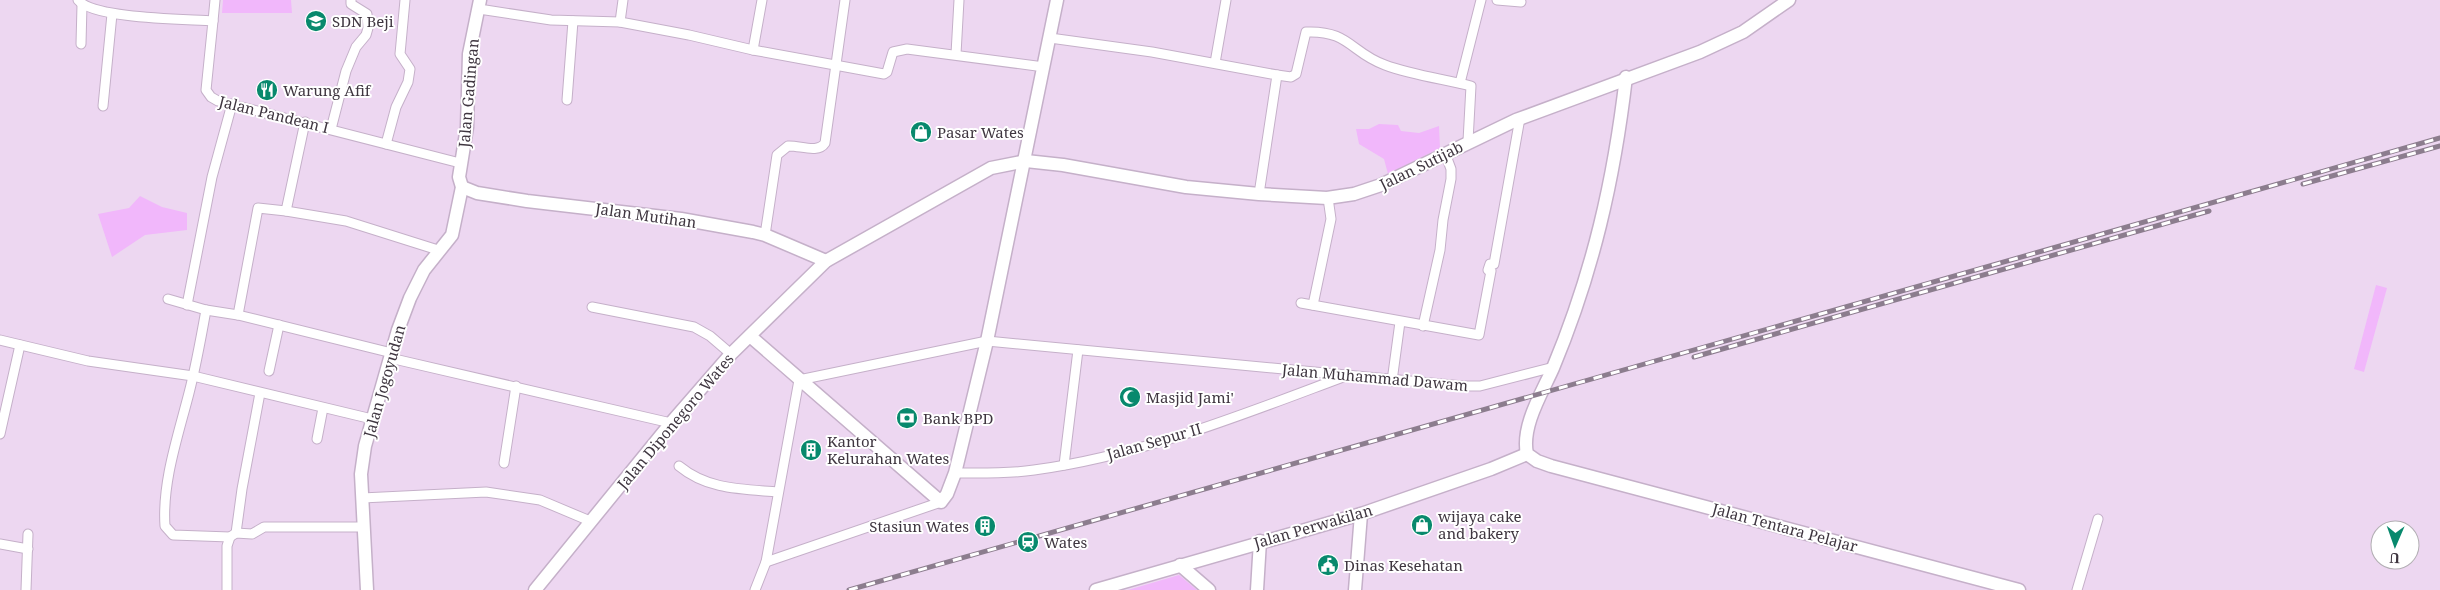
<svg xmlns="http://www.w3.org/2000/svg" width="2440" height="590" font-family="'Noto Serif',serif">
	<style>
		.green { fill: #f1b7fb }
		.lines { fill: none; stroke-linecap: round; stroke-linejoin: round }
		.street-casing { stroke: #c5b0c9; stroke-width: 11 }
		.secondary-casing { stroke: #c5b0c9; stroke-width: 15 }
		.street { stroke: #fff; stroke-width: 9 }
		.secondary { stroke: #fff; stroke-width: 12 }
		.rail-casing { stroke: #8c7d8e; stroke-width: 5 }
		.rail { stroke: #fff; stroke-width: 3; stroke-dasharray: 9; stroke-linecap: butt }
		.labels { text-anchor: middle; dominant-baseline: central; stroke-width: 4; stroke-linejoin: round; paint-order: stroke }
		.poi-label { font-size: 15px; fill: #3f3640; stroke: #fff; text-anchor: start }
		.street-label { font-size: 15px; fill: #3f3640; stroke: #fff }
	</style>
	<rect width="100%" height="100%" fill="#edd7f1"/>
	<g class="green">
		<polygon points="223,0 291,0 292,13 222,13"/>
		<polygon points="1379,124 1398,125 1401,131 1419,133 1439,126 1440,148 1388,174 1384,159 1359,144 1356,129 1369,129"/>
		<polygon points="140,196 162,207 187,213 187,230 145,235 112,257 98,214 129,208"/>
		<polygon points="2376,285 2387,288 2364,372 2354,369"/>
		<polygon points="1179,575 1197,590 1128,590"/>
	</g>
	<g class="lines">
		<g class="street-casing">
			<g id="street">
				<path d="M 78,0 C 94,19 186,19 213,21 L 206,90 L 211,97 L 218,101 L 460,163"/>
				<polyline points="1497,0 1521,2"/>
				<polyline points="479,9 551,20 620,22 689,35 753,50 884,74 887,72 893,52 907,49 1044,67"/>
				<polyline points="213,21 215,0"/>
				<polyline points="620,22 623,0"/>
				<polyline points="1050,38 1152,52 1277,75 1259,194"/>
				<polyline points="81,44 82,5"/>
				<polyline points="753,50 762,0"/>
				<polyline points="956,54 959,0"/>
				<polyline points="1215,63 1226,0"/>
				<path d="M 1277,75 L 1291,77 L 1296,74 L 1306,32 C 1349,30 1351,53 1385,65 C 1412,75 1443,79 1471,86 L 1468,141"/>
				<polyline points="1460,83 1481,0"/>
				<polyline points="567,100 573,21"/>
				<polyline points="103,106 112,14"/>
				<polyline points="331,129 346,71 356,47 366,35 368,28 367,14 351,4 351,0"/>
				<polyline points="386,144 396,107 408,82 410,69 400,54 405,0"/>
				<polyline points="286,211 346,221 438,250"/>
				<path d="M 765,235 L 777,155 L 788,146 C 799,145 818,154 825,143 L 845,0"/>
				<polyline points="168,299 206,310 238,315 392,353"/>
				<polyline points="1301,303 1479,335 1491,271 1488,270 1490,264 1494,264 1520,118"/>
				<polyline points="187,305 212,177 232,104"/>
				<polyline points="1313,305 1331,219 1328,198"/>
				<polyline points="592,307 694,327 710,336 731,354"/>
				<path d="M 206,310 C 201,338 196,366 189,393 C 178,436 162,482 165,526 L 173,535 L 230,537"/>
				<polyline points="238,315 258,208 286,211 305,122"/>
				<polyline points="1423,326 1440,250 1443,220 1451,179 1451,169 1445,153"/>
				<polyline points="0,340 88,361 193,376 372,419"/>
				<polyline points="390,358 671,423"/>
				<polyline points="269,371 279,325"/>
				<polyline points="1392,381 1400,322"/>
				<polyline points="0,434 20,345"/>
				<polyline points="317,439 323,408"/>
				<polyline points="504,463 516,386"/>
				<polyline points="1064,465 1078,350"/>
				<path d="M 679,466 C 708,490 742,489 778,492"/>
				<path d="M 955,473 C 981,473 1008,474 1034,470 C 1140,456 1244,414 1343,377"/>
				<polyline points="362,498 486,492 540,500 590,521"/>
				<polyline points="236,533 242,489 260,393"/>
				<polyline points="0,544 28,549"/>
				<polyline points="766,562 941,502"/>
				<polyline points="26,590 28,534"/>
				<polyline points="227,590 227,546 230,537 236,533 252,534 264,527 363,527"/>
				<polyline points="755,590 766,562 799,380 987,341 1463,386 1480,386 1554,367"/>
				<polyline points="2077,590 2098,519"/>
			</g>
		</g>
		<g class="secondary-casing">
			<g id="secondary">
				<path d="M 1626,77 C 1614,180 1593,272 1553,368 C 1542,393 1521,426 1527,454 L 1537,461 L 1551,466 L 2019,590"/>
				<polyline points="462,187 477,193 527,201 681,219 753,232 765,235 826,261"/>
				<polyline points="750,336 941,502 947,494 955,473 987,341 1057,0"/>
				<polyline points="1180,565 1209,590"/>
				<polyline points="367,590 361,474 365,446 398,330 410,298 424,270 452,235 462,187 459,177 467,127 469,54 480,0"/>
				<polyline points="535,590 671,423 731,354 826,261 991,168 1026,161 1063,165 1186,187 1259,194 1327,198 1354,194 1381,185 1516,120 1700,52 1743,32 1789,0"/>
				<polyline points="1096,590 1361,514 1491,469 1527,454"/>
				<polyline points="1257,590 1260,541"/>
				<polyline points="1355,590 1361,514"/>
			</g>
		</g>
		<use href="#street" class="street"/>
		<use href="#secondary" class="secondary"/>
		<g class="rail-casing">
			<g id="rail">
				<polyline points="2303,184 2440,146"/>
				<polyline points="1694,357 2209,211"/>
				<polyline points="849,590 2440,138"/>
			</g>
		</g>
		<use href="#rail" class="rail"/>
	</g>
	<defs>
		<g id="school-disc" transform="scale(1.125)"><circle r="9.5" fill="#08896d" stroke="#fff"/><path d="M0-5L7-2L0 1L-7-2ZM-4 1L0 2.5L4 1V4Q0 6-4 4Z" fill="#fff"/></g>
		<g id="restaurant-disc" transform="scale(1.125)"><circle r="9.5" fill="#08896d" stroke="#fff"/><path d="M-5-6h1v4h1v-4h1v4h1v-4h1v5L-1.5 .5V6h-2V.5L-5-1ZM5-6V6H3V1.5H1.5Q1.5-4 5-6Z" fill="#fff"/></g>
		<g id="shop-disc" transform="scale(1.125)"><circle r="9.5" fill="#08896d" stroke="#fff"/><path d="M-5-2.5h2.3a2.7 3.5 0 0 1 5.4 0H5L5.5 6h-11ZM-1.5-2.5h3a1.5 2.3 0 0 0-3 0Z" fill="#fff"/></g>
		<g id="mosque-disc" transform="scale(1.125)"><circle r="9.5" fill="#08896d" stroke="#fff"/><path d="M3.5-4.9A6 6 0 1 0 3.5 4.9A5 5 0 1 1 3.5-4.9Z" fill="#fff"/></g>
		<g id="bank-disc" transform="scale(1.125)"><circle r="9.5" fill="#08896d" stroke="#fff"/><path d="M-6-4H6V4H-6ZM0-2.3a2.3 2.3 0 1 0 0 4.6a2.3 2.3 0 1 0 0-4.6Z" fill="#fff"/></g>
		<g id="building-disc" transform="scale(1.125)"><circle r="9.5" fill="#08896d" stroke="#fff"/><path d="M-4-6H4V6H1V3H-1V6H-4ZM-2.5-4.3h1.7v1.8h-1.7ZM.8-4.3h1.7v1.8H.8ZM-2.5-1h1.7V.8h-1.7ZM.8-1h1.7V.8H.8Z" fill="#fff"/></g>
		<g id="station-disc" transform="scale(1.125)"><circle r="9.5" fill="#08896d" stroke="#fff"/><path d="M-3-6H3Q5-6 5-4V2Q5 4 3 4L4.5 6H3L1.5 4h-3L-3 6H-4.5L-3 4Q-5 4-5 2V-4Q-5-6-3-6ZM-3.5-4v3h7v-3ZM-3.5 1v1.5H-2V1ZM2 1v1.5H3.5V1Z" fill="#fff"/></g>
		<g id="civic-disc" transform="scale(1.125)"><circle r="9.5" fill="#08896d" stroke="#fff"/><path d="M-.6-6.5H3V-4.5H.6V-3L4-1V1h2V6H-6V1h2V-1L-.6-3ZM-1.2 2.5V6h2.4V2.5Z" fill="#fff"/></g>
	</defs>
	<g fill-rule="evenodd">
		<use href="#school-disc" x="316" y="21"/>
		<use href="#restaurant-disc" x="267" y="90"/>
		<use href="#shop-disc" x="921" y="132"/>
		<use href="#mosque-disc" x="1130" y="397"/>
		<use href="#bank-disc" x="907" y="418"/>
		<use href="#building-disc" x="811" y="450"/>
		<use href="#shop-disc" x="1422" y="525"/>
		<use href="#building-disc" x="985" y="526"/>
		<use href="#station-disc" x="1028" y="542"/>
		<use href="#civic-disc" x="1328" y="565"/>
	</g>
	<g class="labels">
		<g class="poi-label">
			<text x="332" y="21">SDN Beji</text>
			<text x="283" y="90">Warung Afif</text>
			<text x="937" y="132">Pasar Wates</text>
			<text x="1146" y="397">Masjid Jami'</text>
			<text x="923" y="418">Bank BPD</text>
			<text x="827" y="441">Kantor<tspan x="827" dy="17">Kelurahan Wates</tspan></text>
			<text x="1438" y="516">wijaya cake<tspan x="1438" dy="17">and bakery</tspan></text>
			<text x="969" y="526" text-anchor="end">Stasiun Wates</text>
			<text x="1044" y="542">Wates</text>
			<text x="1344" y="565">Dinas Kesehatan</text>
		</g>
		<g class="street-label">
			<text transform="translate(468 93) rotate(-85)">Jalan Gadingan</text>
			<text transform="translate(274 114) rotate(14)">Jalan Pandean I</text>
			<text transform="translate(1421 165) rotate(-26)">Jalan Sutijab</text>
			<text transform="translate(646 215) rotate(8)">Jalan Mutihan</text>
			<text transform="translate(1375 377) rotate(5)">Jalan Muhammad Dawam</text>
			<text transform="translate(384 381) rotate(-74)">Jalan Jogoyudan</text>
			<text transform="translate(675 421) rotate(-50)">Jalan Diponegoro Wates</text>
			<text transform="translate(1154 441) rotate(-16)">Jalan Sepur II</text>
			<text transform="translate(1313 526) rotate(-16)">Jalan Perwakilan</text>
			<text transform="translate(1785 527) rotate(15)">Jalan Tentara Pelajar</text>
		</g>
	</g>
	<g transform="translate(2395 545) rotate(182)"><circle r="24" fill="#ffffff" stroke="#b2afb3"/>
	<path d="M0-4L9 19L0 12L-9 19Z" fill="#08896d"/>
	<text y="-8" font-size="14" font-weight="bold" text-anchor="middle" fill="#3f3640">U</text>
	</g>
</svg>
